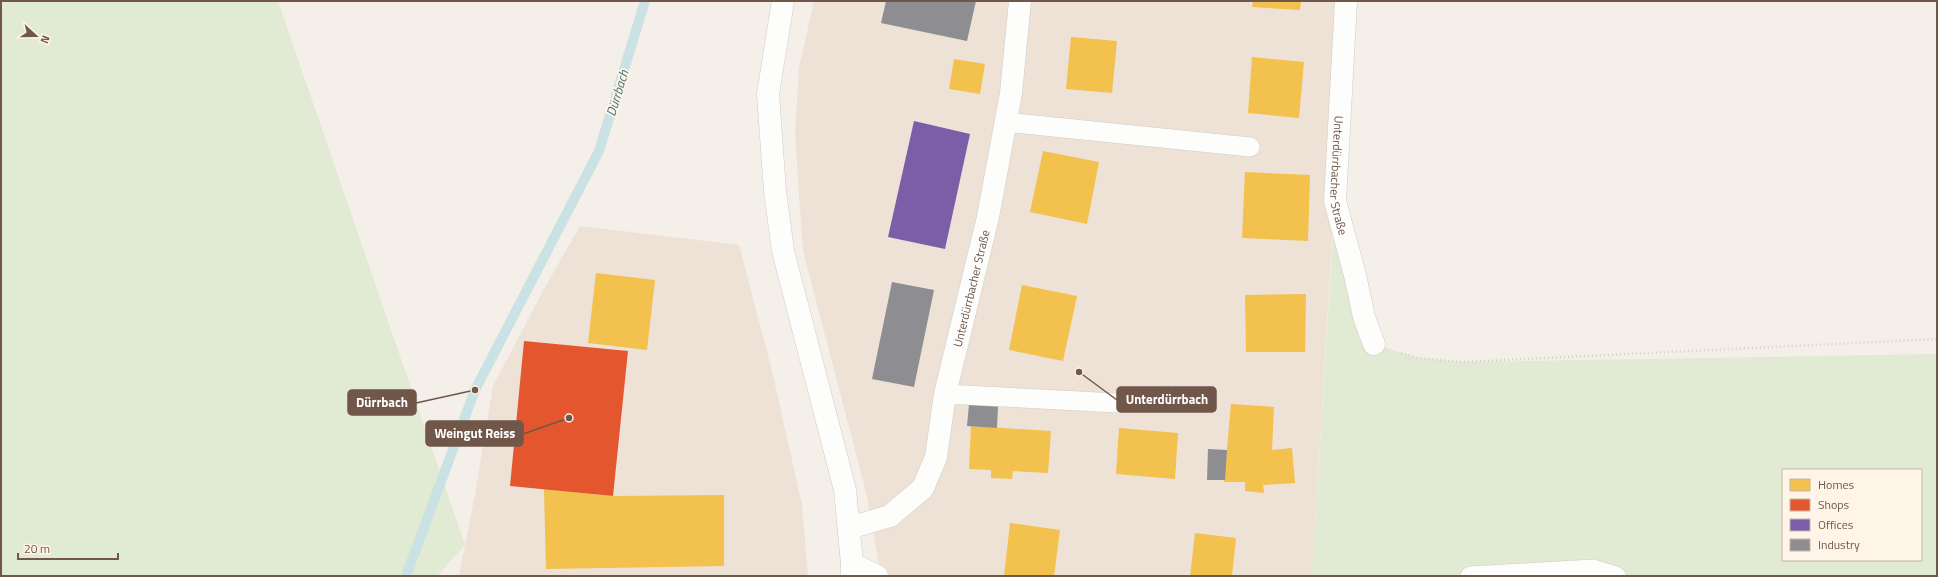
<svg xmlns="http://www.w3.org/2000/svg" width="1938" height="577" font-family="'Titillium Web',sans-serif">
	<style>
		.residential { fill: #ede2d5 }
		.green { fill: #e1ead3; fill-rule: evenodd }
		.homes { fill: #f2c14e }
		.shops { fill: #e4572e }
		.offices { fill: #7b5ea7 }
		.industry { fill: #8d8d92 }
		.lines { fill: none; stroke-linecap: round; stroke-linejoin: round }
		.stream { stroke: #cae2e4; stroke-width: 10 }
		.lane-casing { stroke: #d2ccc5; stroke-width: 20 }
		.street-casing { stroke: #d2ccc5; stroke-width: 23 }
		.secondary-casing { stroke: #d3cbc4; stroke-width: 23 }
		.path { stroke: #d5cfca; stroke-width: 2.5; stroke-dasharray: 1 3; stroke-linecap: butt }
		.lane { stroke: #fdfdfc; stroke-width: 19 }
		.street { stroke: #fdfdfc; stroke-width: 22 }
		.secondary { stroke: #fdfdfc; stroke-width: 22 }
		.labels { text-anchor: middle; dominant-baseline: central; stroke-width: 4; stroke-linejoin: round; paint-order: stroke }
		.street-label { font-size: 12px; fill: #70574a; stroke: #fef4e7 }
		.water-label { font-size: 13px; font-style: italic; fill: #43737b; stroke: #fef4e7 }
		.leader { fill: none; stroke: #70574a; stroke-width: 1.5 }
		.callout-dot { fill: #70574a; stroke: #fef4e7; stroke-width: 1.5 }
		.callout { fill: #70574a; stroke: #70574a; stroke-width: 1.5 }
		.callout-label { font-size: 13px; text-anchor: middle; font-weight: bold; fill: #fff }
	</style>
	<rect width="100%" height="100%" fill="#f4efe8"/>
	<g class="residential">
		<polygon points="814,1 1346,1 1312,576 881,576 866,492 803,251 795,136 799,68"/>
		<polygon points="580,226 739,245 772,371 802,505 808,576 459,576 475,495 493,386 544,289"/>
	</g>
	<g class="green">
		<polygon points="1,1 278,1 465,545 437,576 1,576"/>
		<path d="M 1335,201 L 1374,344 L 1418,358 L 1463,362 L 1937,354 L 1937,576 L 1312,576 ZM 1783,470 L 1921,470 L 1921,560 L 1783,560 Z"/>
	</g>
	<g class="homes">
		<polygon points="1253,1 1301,1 1300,10 1252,7"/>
		<polygon points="1071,37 1117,41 1112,93 1066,89"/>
		<polygon points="1252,57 1304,62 1299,118 1248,113"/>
		<polygon points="954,59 985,64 980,94 949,89"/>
		<polygon points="1043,151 1099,162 1087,224 1030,212"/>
		<polygon points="1245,172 1310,175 1308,241 1242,238"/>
		<polygon points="596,273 655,280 647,350 588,343"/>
		<polygon points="1022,285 1077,296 1063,361 1009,350"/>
		<polygon points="1306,294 1305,352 1246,352 1245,295"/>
		<polygon points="1231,404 1274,407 1272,450 1292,448 1295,483 1263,485 1264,493 1245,491 1245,482 1224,482"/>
		<polygon points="971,426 1051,431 1048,473 1013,471 1012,479 991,478 991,470 969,469"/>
		<polygon points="1119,428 1178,433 1175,479 1116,474"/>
		<polygon points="544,489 613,496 724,495 724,566 546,569"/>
		<polygon points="1010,523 1060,530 1054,576 1004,576"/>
		<polygon points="1195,533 1236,538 1232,576 1190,576"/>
	</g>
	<polygon class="shops" points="524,341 628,351 613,496 510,486"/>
	<polygon class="offices" points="914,121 970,134 945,249 888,237"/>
	<g class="industry">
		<polygon points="886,1 976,1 967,41 881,23"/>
		<polygon points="892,282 934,290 914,387 872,379"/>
		<polygon points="969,404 998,406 997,428 967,426"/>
		<polygon points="1208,449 1227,450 1225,480 1207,480"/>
	</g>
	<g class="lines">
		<polyline class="stream" points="406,576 475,390 599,151 645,1"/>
		<g class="lane-casing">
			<g id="lane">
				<polyline points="1005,122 1250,147"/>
				<polyline points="945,394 1117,403 1173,395"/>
				<polyline points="1470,576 1593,569 1616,576"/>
			</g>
		</g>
		<g class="street-casing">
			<g id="street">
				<path id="s1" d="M 1346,1 L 1335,201 L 1355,275 L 1364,317 L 1374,344"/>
				<path id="s2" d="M 849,528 L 890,516 L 923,488 L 936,457 L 945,394 L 988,217 L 1011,93 L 1020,1"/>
				<polyline points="852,564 877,576"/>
			</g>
		</g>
		<g class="secondary-casing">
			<polyline id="secondary" points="783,1 768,94 775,191 783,251 845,490 852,564 852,576"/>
		</g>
		<polyline class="path" points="1401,353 1418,358 1463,362 1937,339"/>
		<use href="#lane" class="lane"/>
		<use href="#street" class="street"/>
		<use href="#secondary" class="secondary"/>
	</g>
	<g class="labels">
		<g class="street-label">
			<text stroke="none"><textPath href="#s1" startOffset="175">Unterdürrbacher Straße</textPath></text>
			<text stroke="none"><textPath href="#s2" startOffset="292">Unterdürrbacher Straße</textPath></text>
		</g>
		<g class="water-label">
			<text transform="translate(617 93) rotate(-73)">Dürrbach</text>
		</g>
	</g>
	<path class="leader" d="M1079 372L1117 400M475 390L416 403M569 418L523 434"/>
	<g class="callout-dot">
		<circle cx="1079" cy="372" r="4"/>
		<circle cx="475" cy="390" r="4"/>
		<circle cx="569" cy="418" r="4"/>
	</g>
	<g class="callout">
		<rect x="1117" y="387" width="99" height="25" rx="4"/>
		<rect x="348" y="390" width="68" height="25" rx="4"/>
		<rect x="426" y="421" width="97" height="25" rx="4"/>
	</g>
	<g class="callout-label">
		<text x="1167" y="404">Unterdürrbach</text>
		<text x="382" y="407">Dürrbach</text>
		<text x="475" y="438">Weingut Reiss</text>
	</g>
	<rect width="1938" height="577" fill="none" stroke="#70574a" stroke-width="4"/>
	<rect x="1782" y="469" width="140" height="92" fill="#fef4e7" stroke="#c5b5a8"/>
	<rect x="1790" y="479" width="20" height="12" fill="#f2c14e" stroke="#c5b5a8"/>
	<text x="1818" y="489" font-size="12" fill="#70574a">Homes</text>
	<rect x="1790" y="499" width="20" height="12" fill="#e4572e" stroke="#c5b5a8"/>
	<text x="1818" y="509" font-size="12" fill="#70574a">Shops</text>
	<rect x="1790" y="519" width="20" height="12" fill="#7b5ea7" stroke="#c5b5a8"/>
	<text x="1818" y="529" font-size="12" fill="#70574a">Offices</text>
	<rect x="1790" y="539" width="20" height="12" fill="#8d8d92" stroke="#c5b5a8"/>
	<text x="1818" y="549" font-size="12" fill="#70574a">Industry</text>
	<g transform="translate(36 36) rotate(111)" stroke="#fef4e7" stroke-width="3" paint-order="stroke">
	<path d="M0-3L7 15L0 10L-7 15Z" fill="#70574a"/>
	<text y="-6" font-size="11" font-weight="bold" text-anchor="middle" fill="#70574a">N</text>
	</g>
	<path d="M18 553v6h100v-6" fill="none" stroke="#70574a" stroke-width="2"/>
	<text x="24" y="553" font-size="12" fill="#70574a" stroke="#fef4e7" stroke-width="3" paint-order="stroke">20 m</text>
</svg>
